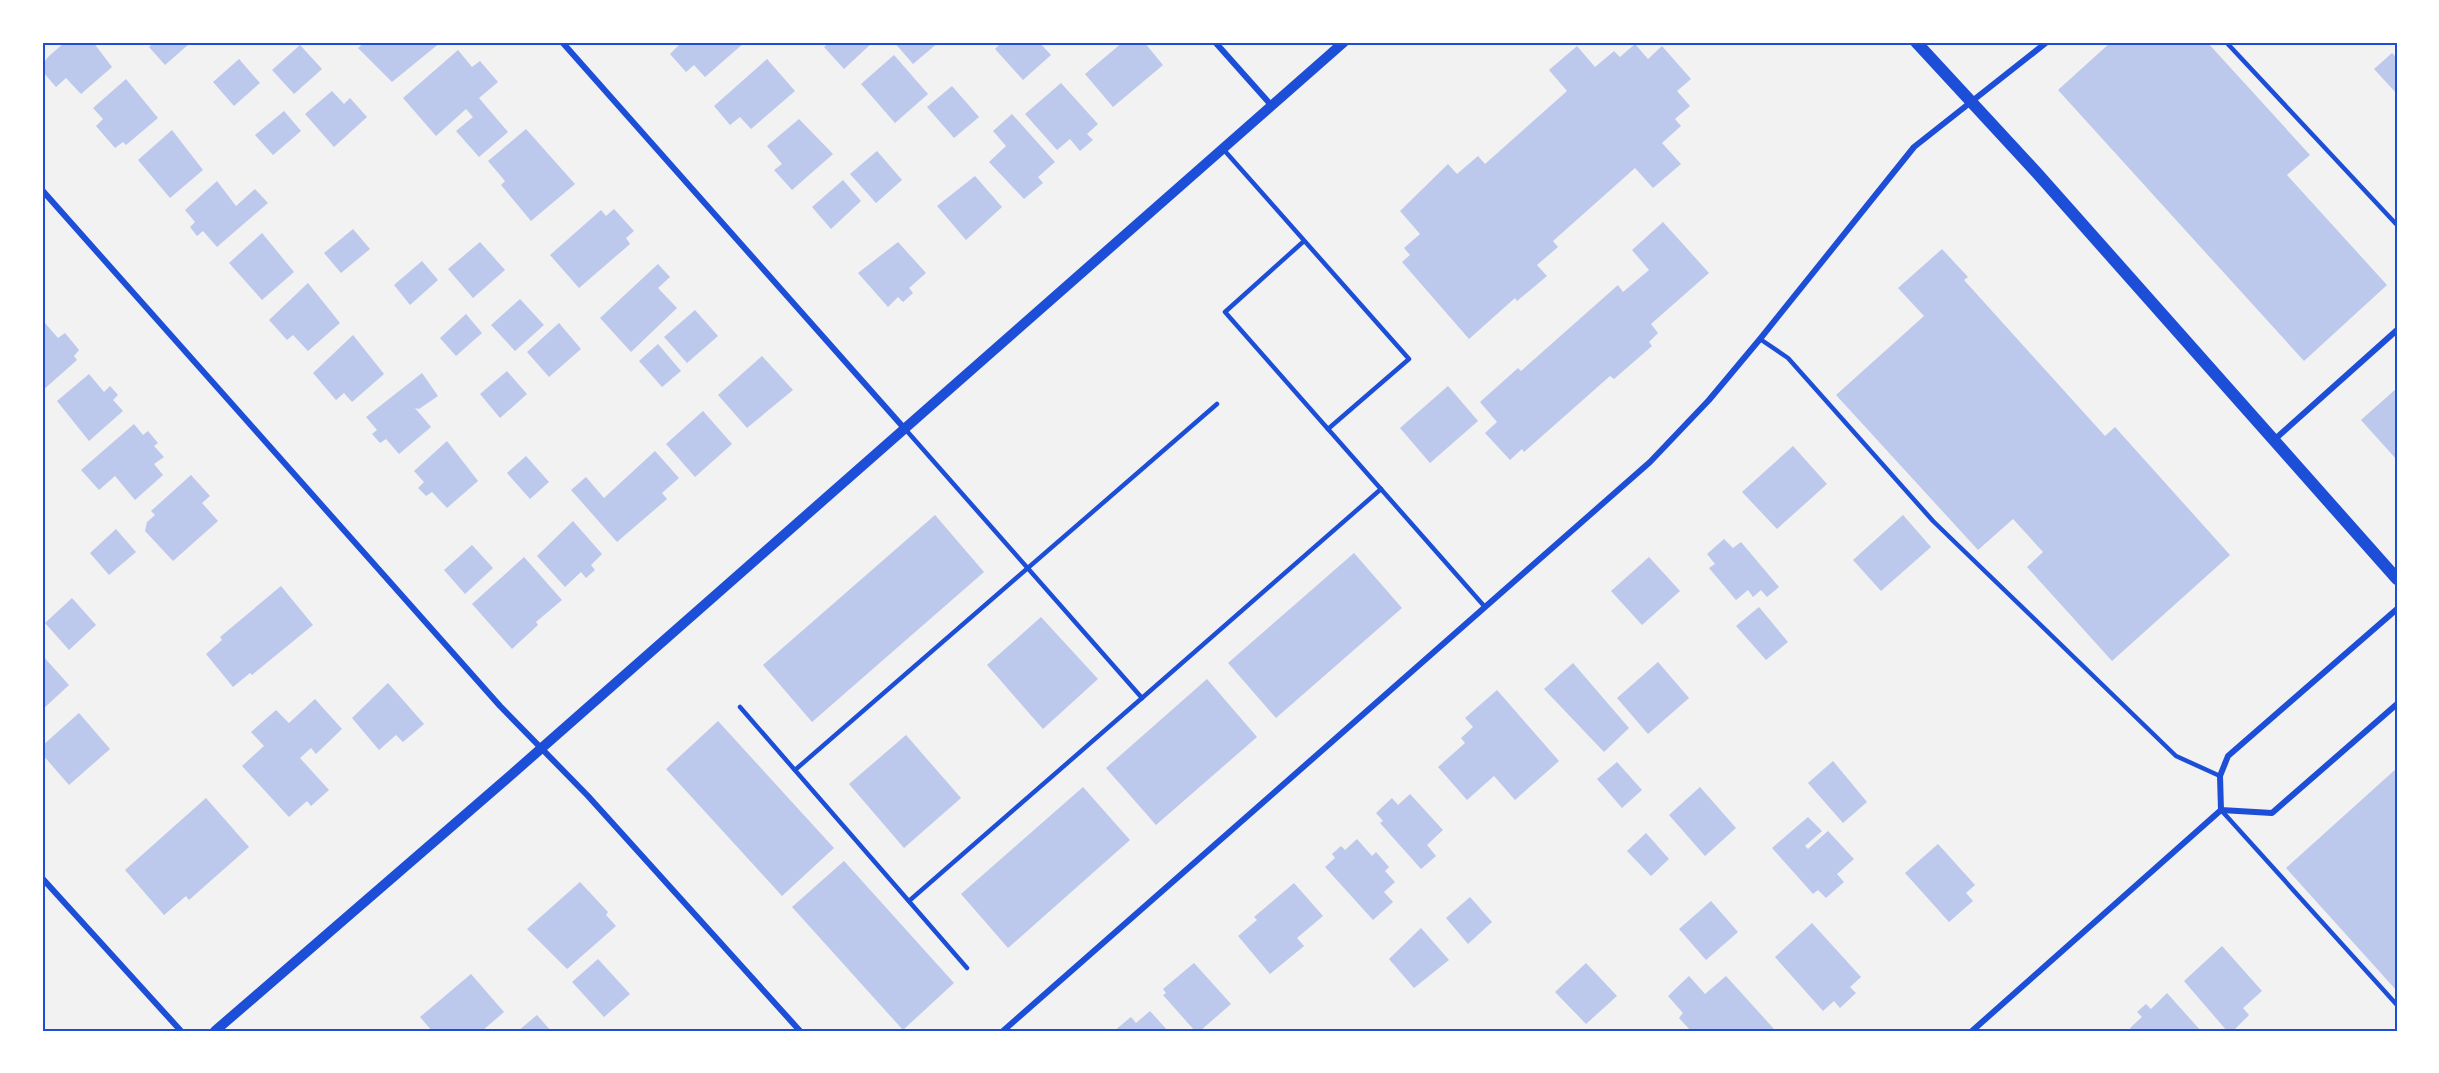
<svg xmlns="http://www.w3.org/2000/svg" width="2439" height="1073" font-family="Spectral,serif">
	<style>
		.building { fill: #bdc9ec }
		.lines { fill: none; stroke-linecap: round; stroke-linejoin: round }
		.service { stroke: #1d4ed8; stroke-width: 4.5 }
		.minor { stroke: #1d4ed8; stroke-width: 6 }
		.tertiary { stroke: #1d4ed8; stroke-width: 10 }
		.secondary { stroke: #1d4ed8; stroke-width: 12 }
		.neatline { fill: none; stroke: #1d4ed8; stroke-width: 2 }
	</style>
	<rect width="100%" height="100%" fill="#f2f2f2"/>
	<g class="building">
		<polygon points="65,42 93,42 112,67 81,94 66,78 56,87 42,71 42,65 48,57"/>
		<polygon points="155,42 188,42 189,44 165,65 149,47"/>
		<polygon points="365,42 441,42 392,82 358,48"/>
		<polygon points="682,42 745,42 705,77 694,65 686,72 670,54"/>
		<polygon points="830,42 873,42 844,69 824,47"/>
		<polygon points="894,42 939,42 913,64"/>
		<polygon points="1002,42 1039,42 1051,55 1023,80 995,49"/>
		<polygon points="1123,42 1144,42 1163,65 1113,107 1085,74"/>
		<polygon points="2111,42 2207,42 2310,155 2287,175 2387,285 2304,361 2058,90"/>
		<polygon points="1635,44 1648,59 1662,46 1691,79 1677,91 1690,106 1675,119 1681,126 1662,143 1681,164 1653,188 1635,168 1553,241 1558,247 1537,265 1547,276 1517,301 1515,298 1469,339 1402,262 1410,255 1404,248 1420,234 1400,211 1448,164 1457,174 1478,156 1485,164 1567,91 1549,70 1577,46 1595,67 1614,51 1620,57"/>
		<polygon points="300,45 322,69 294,94 272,70"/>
		<polygon points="458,50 472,67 480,61 498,82 479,98 508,132 479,157 456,131 473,117 466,109 436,136 403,98"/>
		<polygon points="2392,53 2397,58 2397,94 2374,69"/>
		<polygon points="894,55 928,94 895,123 861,84"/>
		<polygon points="239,59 260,83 234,106 213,82"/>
		<polygon points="767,59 795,91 751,129 740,117 730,125 714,106"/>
		<polygon points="126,79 158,118 126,145 123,142 115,148 96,126 103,119 93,108"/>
		<polygon points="1061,83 1098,124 1087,134 1093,140 1080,151 1070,139 1057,150 1025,114"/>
		<polygon points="952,86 979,117 954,138 927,107"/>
		<polygon points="332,91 344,104 350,98 367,117 334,147 305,114"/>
		<polygon points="284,111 301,131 273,155 255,135"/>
		<polygon points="1012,114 1055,162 1038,177 1043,183 1024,199 989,162 1006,146 993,131"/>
		<polygon points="799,119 833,154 792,190 774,170 782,164 767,146"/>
		<polygon points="526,129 575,184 531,221 501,185 505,181 488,161"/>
		<polygon points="172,130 203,170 170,198 138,160"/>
		<polygon points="877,151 902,180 876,203 850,174"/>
		<polygon points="975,176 1002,207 966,240 937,206"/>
		<polygon points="843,180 861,201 831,229 812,207"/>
		<polygon points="217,181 236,206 255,189 268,203 217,247 203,231 197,236 190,227 195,222 185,210"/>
		<polygon points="614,209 634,231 626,238 630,244 579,288 550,255 601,210 606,216"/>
		<polygon points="1663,222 1709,273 1651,324 1658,333 1649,342 1652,346 1614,379 1610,376 1524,452 1522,449 1510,460 1485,433 1497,422 1480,402 1518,368 1521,371 1618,285 1623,292 1649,270 1632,250"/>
		<polygon points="353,229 370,249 341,273 324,253"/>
		<polygon points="262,233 294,272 262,300 229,263"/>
		<polygon points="480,242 505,270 473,298 448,269"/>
		<polygon points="898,242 926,273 909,288 913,293 903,302 898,297 888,307 858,273"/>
		<polygon points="1942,249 1968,277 1964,280 2105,436 2115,427 2230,555 2112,661 2027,567 2043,552 2013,519 1978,550 1836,395 1924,316 1898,288"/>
		<polygon points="422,261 438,280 410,305 394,285"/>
		<polygon points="658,264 670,277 658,288 677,308 631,352 600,318"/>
		<polygon points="308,283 340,323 308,351 293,335 287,340 269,320"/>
		<polygon points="520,299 544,325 515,351 491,325"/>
		<polygon points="695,310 718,336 687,363 664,337"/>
		<polygon points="466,314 482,333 456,356 440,338"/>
		<polygon points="44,322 58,338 65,333 79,350 74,356 77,360 42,391"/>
		<polygon points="559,323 581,349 549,377 527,352"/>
		<polygon points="353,335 384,374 352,402 344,393 336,400 313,373"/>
		<polygon points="658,344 681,371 662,387 639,361"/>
		<polygon points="762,356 793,390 747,428 718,395"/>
		<polygon points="507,371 527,394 500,418 480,394"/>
		<polygon points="422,373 438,396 419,409 415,408 431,427 399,454 386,439 380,443 372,434 377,430 366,417"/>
		<polygon points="89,374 104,392 110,386 118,395 113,400 123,411 89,441 57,401"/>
		<polygon points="1448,386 1478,421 1430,463 1400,428"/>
		<polygon points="2397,388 2397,460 2361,420"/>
		<polygon points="703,411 732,444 695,477 666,444"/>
		<polygon points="134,424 143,435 148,431 158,443 154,446 164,457 154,464 163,475 135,500 115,476 99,490 81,470"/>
		<polygon points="447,441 478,481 447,508 432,492 426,496 418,488 424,482 414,471"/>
		<polygon points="1793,446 1827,484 1777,529 1742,492"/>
		<polygon points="655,451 679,478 662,493 667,499 617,542 571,490 586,477 604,498"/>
		<polygon points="526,456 549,482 530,499 507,473"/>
		<polygon points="191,475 210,496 202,503 218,521 173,561 145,531 147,522 155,515 151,511"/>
		<polygon points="935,515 984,572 812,722 763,665"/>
		<polygon points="1903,515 1931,547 1881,591 1853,560"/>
		<polygon points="573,521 602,554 591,565 595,570 586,578 581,572 565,587 537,556"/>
		<polygon points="116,529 136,552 109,575 90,553"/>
		<polygon points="1724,539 1733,548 1741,542 1779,587 1767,597 1761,590 1753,597 1748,590 1736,600 1709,568 1715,564 1707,554"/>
		<polygon points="472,545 493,568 465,594 444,570"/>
		<polygon points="1354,553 1402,608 1276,718 1228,663"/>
		<polygon points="524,557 562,600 536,622 538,625 512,649 472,604"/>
		<polygon points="1649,557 1680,591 1642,625 1611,591"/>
		<polygon points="281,586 313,625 252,675 250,673 233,687 206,654 222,640 220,637"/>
		<polygon points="72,598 96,625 69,650 45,623"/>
		<polygon points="1759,607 1788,642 1766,660 1736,626"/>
		<polygon points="1041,617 1098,679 1043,729 987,665"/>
		<polygon points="42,655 69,685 42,710"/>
		<polygon points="1658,662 1689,698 1648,734 1617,698"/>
		<polygon points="1573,663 1629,728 1604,752 1544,689"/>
		<polygon points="1207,679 1257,737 1156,825 1106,768"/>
		<polygon points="388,683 424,724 403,742 396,735 379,750 352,718"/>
		<polygon points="1497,690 1559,761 1515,800 1494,776 1467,800 1438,767 1465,743 1461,738 1473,727 1465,718"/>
		<polygon points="315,699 342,729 316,754 311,748 300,758 329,790 311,806 307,801 289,817 242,766 264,746 251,732 276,710 289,723"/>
		<polygon points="79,713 110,749 69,785 42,754 42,746"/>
		<polygon points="718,721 834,848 782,896 666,769"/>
		<polygon points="906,735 961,798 904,848 849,784"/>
		<polygon points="1833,761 1867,802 1843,823 1808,783"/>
		<polygon points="1617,762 1642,790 1622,808 1597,779"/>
		<polygon points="2397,768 2397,991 2286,868"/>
		<polygon points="1083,787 1130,840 1008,948 961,894"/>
		<polygon points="1700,787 1736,828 1705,856 1669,815"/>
		<polygon points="1410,794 1443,830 1427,845 1436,856 1421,869 1380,823 1383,821 1376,813 1392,798 1398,805"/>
		<polygon points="206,798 249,847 189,900 186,896 164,915 125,870"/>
		<polygon points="1808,817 1822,831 1805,846 1808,849 1828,831 1854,859 1837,874 1844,882 1826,898 1818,890 1813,894 1772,848"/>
		<polygon points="1646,833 1669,859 1651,876 1627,851"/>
		<polygon points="1357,839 1372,856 1376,852 1389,867 1385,871 1395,882 1384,892 1393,902 1373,920 1325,867 1335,858 1332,854 1341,846 1345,850"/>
		<polygon points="1938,844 1975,885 1966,893 1973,901 1949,922 1905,873"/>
		<polygon points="844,861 954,983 903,1030 792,907"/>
		<polygon points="580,882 608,912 606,915 616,926 567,969 527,929"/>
		<polygon points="1294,883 1323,916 1297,938 1304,946 1270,974 1238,936 1257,920 1254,917"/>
		<polygon points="1470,897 1492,922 1468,944 1446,918"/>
		<polygon points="1711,901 1738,932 1706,960 1679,929"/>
		<polygon points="1812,923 1861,977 1850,987 1856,993 1840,1008 1834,1001 1823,1011 1775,957"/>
		<polygon points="1421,928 1449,960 1414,988 1389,959"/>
		<polygon points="2222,946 2262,991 2243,1008 2249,1015 2233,1031 2227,1031 2184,981"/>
		<polygon points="598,959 630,994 604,1017 572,982"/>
		<polygon points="1194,963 1231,1004 1200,1031 1195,1031 1163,995 1166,993 1163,989"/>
		<polygon points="1586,963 1617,996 1586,1024 1555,992"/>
		<polygon points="471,974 504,1012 482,1031 432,1031 420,1017"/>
		<polygon points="1689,976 1705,994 1726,976 1774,1029 1691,1031 1679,1018 1683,1013 1668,996"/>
		<polygon points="2167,993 2201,1031 2133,1031 2130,1028 2142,1017 2137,1012 2146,1004 2151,1009"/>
		<polygon points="1150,1011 1168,1031 1114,1031 1131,1017 1136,1023"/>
		<polygon points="537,1015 551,1031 518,1031"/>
	</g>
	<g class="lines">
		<g class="service">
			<polyline points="2226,42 2397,225"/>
			<polyline points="1224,150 1409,359 1328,429 1485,607"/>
			<polyline points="1304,241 1225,312 1328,429"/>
			<polyline points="1760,339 1788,358 1933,521 2176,756 2220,776"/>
			<polyline points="906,430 1142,698 909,901"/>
			<polyline points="1142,698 1381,489"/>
			<polyline points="740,707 967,968"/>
			<polyline points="795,770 1217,404"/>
			<polyline points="2221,810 2397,1005"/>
		</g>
		<g class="minor">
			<polyline points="562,42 904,428"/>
			<polyline points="1215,42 1272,106"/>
			<polyline points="42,190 500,706 588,796 800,1031"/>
			<polyline points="2274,440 2397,330"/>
			<polyline points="2397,609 2228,756 2220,776 2221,810 2272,813 2397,704"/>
			<polyline points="42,878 181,1031"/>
			<polyline points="1003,1031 1650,462 1709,400 1760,339 1914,147 2047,42"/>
			<polyline points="1972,1031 2221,810"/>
		</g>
		<polyline class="tertiary" points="215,1031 511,775 1344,42"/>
		<polyline class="secondary" points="1916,42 2037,173 2397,579"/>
	</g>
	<rect width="2439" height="1073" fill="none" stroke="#ffffff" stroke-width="87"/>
	<rect x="44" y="44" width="2352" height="986" class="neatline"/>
</svg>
